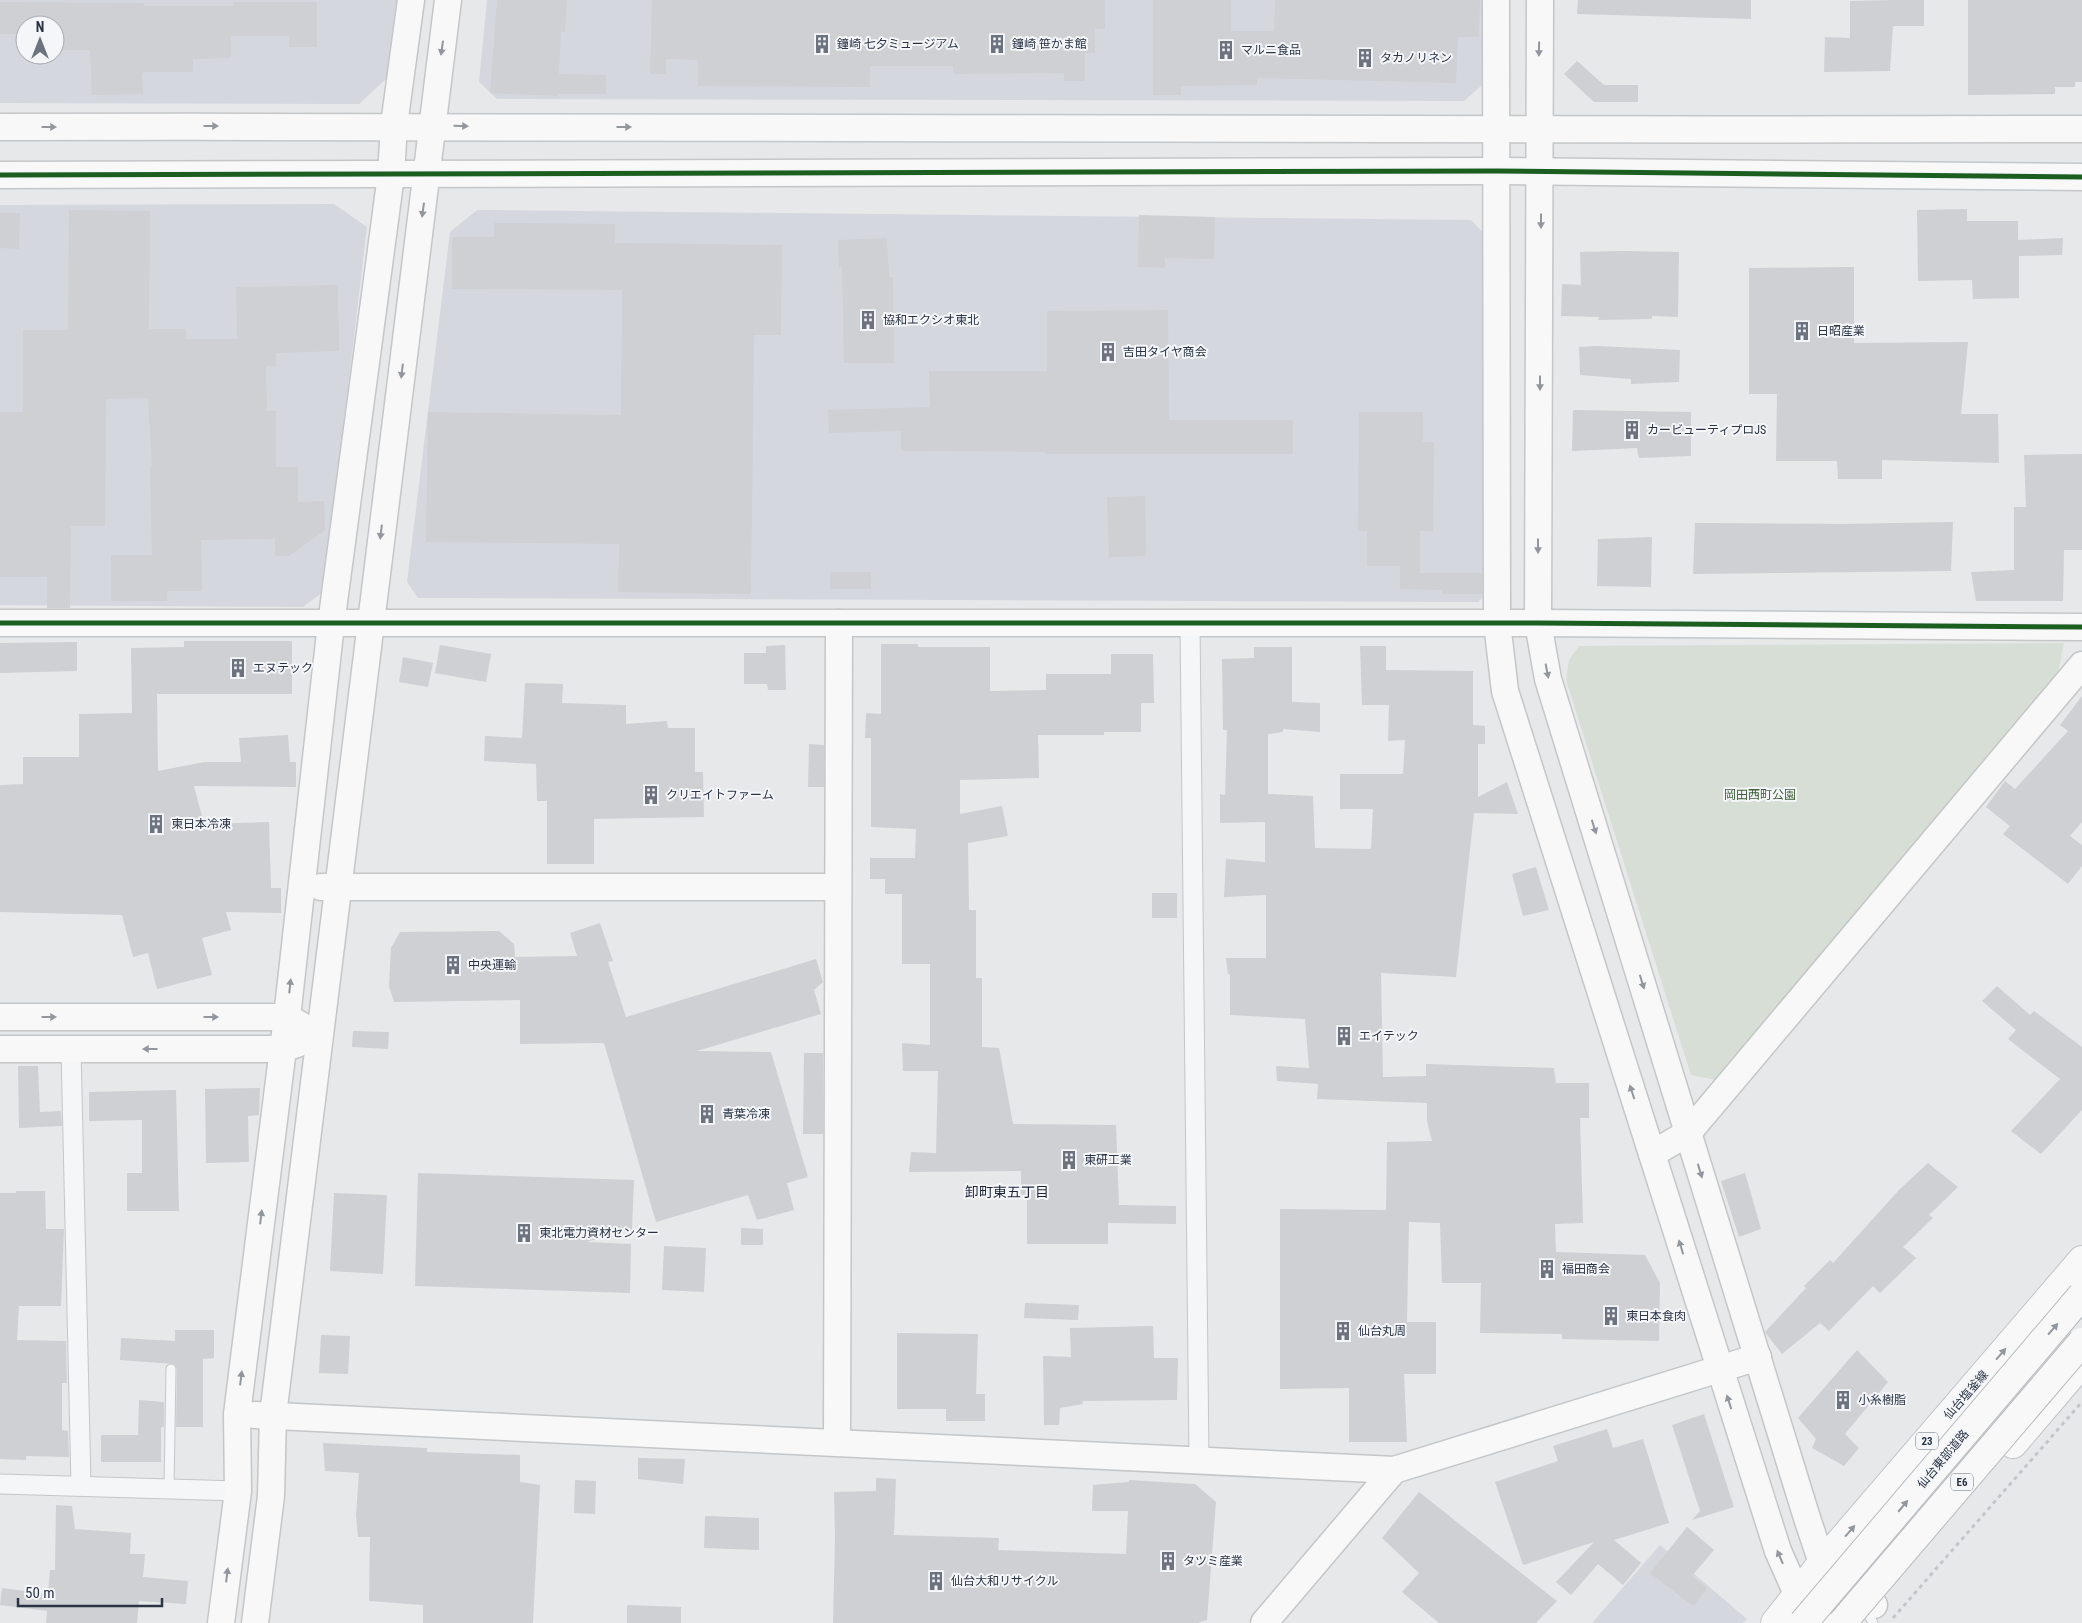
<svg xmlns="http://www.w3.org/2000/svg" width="2082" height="1623" font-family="'Roboto Condensed','Noto Sans JP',sans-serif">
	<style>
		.built { fill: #d4d7dd; fill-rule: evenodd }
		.green { fill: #d6ded6 }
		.building { fill: #ced0d3 }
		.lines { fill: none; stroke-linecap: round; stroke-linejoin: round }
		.lane-casing { stroke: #c4c6c8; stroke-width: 11 }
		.street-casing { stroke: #c4c6c8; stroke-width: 21 }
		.secondary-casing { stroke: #c4c6c8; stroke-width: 29 }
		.primary-casing { stroke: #c2c5c8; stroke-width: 30 }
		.path { stroke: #c5c6ca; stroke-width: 3; stroke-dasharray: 4 4; stroke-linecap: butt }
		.lane { stroke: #f5f6f7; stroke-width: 9 }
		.street { stroke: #f5f6f7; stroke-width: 19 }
		.secondary { stroke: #f8f8f8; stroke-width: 26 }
		.primary { stroke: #f8f8f8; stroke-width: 28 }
		.highway-bridge-casing { stroke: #b8bbbf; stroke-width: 30; stroke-linecap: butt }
		.highway-bridge { stroke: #f8f8f8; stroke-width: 28 }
		.cycleway-casing { stroke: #f4f6f9; stroke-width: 8 }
		.cycleway { stroke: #1b5e20; stroke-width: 5 }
		.oneway { fill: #92969e }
		.labels { text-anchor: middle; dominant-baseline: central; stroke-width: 4; stroke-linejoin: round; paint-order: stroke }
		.shield { fill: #f4f6f9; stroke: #676e7b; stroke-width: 1 }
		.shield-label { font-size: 11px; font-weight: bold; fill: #2b3445 }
		.poi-label { font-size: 12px; fill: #2b3445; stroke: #f4f6f9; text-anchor: start }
		.park-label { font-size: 12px; fill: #3f6138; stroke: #f4f6f9 }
		.street-label { font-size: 12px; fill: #2b3445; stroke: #f4f6f9 }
		.neighbourhood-label { font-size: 14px; fill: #1d2536; stroke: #f4f6f9 }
	</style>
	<rect width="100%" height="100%" fill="#e6e8ea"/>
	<g class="built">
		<path d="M 0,0 L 398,0 L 387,78 L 359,104 L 0,103 ZM 25,25 L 55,25 L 55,55 L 25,55 Z"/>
		<polygon points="487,0 1490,0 1490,78 1464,101 497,99 479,82"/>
		<polygon points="334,204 367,227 324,591 303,607 0,605 0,205"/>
		<polygon points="477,210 1471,220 1487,237 1488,593 1478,602 418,598 407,582 450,232"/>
		<polygon points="1660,1545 1747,1619 1743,1623 1592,1623"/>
	</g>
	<polygon class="green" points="2064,643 2058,673 1716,1080 1691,1075 1566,680 1569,660 1579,646"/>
	<g class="building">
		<polygon points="497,0 567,0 565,32 561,32 559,74 606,75 606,94 558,94 558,96 490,93"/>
		<polygon points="652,0 1105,0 1105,29 1095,29 1095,53 1085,53 1085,81 1064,81 1064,73 953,74 953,66 870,66 870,87 698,86 698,60 666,59 666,74 650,74"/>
		<polygon points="1153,0 1231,0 1231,31 1274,31 1275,0 1480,0 1479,37 1458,37 1456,83 1257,78 1257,85 1181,86 1181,95 1153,95"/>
		<polygon points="1578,0 1751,0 1751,19 1577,14"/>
		<polygon points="1895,0 1924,0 1924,26 1893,26 1890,71 1824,72 1825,37 1850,38 1850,1"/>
		<polygon points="1968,0 2082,0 2082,82 2075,82 2075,87 2055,87 2055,94 1968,95"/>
		<polygon points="0,2 144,3 144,6 233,6 233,2 317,2 317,47 289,47 289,36 231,36 231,58 193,59 193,72 144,72 142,74 143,94 92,95 90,50 55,50 55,25 25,25 25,29 20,29 20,34 0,34"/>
		<polygon points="1577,61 1604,85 1638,85 1638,102 1594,102 1564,74"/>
		<polygon points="1967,209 1967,221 2018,221 2018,240 2063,238 2062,255 2019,256 2019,298 1973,299 1972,280 1918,281 1917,210"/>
		<polygon points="69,210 150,211 149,329 186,329 186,339 237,339 236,287 338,285 339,351 276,353 276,366 266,366 267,411 276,411 276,467 298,467 298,502 324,501 325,530 289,556 275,556 275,539 201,540 202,591 167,591 167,601 111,601 111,555 152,555 150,467 152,467 148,398 106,399 105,526 71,526 70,608 47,608 47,577 0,577 0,412 23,412 23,330 68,330"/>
		<polygon points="0,213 20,213 19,249 0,248"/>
		<polygon points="1139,215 1215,217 1214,259 1165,258 1165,268 1138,267"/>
		<polygon points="494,223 615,224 615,243 782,245 781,335 754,335 751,594 618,592 619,544 426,542 428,412 621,415 622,290 452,289 452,237 494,237"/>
		<polygon points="887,238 889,277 893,277 894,363 844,363 842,267 839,267 838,240"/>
		<polygon points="1621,251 1679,252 1678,317 1652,316 1652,319 1598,320 1599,317 1561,316 1562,284 1581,285 1580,252"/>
		<polygon points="1854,267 1854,343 1968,342 1961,414 1998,414 1999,463 1882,460 1882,479 1838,479 1837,461 1776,461 1777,394 1749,394 1749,268"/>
		<polygon points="1168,310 1169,420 1293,420 1293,454 1045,454 1045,452 901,451 901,431 829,433 828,410 930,407 929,371 1047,371 1047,311"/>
		<polygon points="1598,346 1680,350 1679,382 1631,384 1631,379 1580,375 1579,347"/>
		<polygon points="1573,410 1691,412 1691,456 1639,458 1637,448 1572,451"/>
		<polygon points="1359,412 1423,412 1423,442 1434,442 1433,531 1420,531 1420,573 1482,573 1482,594 1442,594 1442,590 1400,589 1400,566 1367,566 1367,531 1358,531"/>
		<polygon points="2082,454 2082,550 2064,550 2063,601 1976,601 1971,572 2014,570 2014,507 2026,507 2024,455"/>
		<polygon points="1145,496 1146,556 1109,557 1107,497"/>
		<polygon points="1953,522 1951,571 1693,574 1695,523 1844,524"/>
		<polygon points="1652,537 1651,587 1597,586 1598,539"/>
		<rect x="830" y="572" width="41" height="17"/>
		<polygon points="184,641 292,641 292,694 157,694 158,771 205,762 241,762 239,738 288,735 290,762 296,762 296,787 194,786 204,824 269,822 271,888 281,888 281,913 226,912 231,930 202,938 212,975 157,989 148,953 133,957 122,915 0,912 0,785 23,784 23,757 79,757 79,714 132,713 131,648 184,647"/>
		<polygon points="77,642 77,671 0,673 0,643"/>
		<polygon points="881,644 918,644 918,647 990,647 990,691 1046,690 1046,674 1111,674 1111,654 1153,654 1154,703 1141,703 1141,732 1104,732 1104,735 1038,735 1039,778 960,780 960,814 1002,806 1008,836 968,843 969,910 976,910 976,978 982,978 982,1047 999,1048 1013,1124 1116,1125 1119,1205 1176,1206 1176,1224 1108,1223 1108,1244 1027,1244 1027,1195 1021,1195 1021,1171 909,1172 911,1152 936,1153 938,1071 903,1071 902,1043 930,1045 930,964 902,964 902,894 885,894 885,879 870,879 870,858 915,858 916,829 871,827 871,738 865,738 866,713 881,714"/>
		<polygon points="440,645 491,654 486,682 435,673"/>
		<polygon points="785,645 786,690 768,690 767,684 744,684 744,653 766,653 766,646"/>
		<polygon points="1360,646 1386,646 1386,670 1473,671 1473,725 1485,726 1485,744 1478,744 1478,797 1507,782 1518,814 1474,813 1456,977 1381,973 1383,1077 1426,1076 1426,1064 1554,1068 1556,1083 1589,1083 1589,1118 1580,1118 1583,1223 1555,1224 1556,1252 1645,1255 1660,1283 1659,1341 1562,1339 1562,1334 1480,1333 1481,1283 1442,1283 1440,1223 1409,1222 1407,1322 1436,1322 1436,1374 1404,1374 1407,1442 1349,1442 1349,1388 1280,1389 1280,1209 1386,1210 1387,1142 1432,1141 1427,1121 1427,1103 1317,1099 1318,1084 1277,1081 1276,1066 1309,1068 1305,1019 1230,1015 1230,974 1228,974 1226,958 1266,958 1266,895 1224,897 1226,859 1265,862 1265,822 1220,823 1220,794 1225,795 1227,730 1223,730 1222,659 1254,658 1254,647 1292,647 1292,702 1320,703 1320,732 1283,729 1283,732 1268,734 1268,794 1313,796 1315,848 1371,849 1373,809 1340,809 1340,774 1403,774 1405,740 1388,741 1389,705 1362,705"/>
		<polygon points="403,657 433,663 428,687 399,682"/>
		<polygon points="525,683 563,684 562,703 626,705 626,724 667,721 668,728 695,728 695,772 703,772 704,817 594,819 594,864 547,864 547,801 537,801 536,764 484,761 485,736 522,738"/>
		<polygon points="2082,696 2082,822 2070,836 2082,845 2082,866 2068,884 2003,834 2010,826 1986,807 2005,781 2015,789 2068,731 2060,725"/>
		<polygon points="809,744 824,745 824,787 808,787"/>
		<polygon points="1536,867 1549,910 1523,916 1512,874"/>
		<rect x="1152" y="893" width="25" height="25"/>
		<polygon points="600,923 613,961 608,962 626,1017 816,959 823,982 814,990 821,1014 697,1051 771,1052 808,1177 787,1183 794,1210 757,1220 748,1195 656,1222 604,1043 520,1044 520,1000 394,1002 389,986 391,948 400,932 499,931 514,944 515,957 577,956 570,933"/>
		<polygon points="1997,986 2030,1015 2034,1011 2082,1047 2082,1110 2041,1154 2011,1131 2060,1079 2008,1039 2016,1030 1982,1001"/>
		<polygon points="353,1031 389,1032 388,1049 352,1047"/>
		<polygon points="804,1053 823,1053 823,1134 803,1134"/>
		<polygon points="18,1066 38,1066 40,1112 61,1111 62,1126 19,1128"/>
		<polygon points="260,1088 259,1115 248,1116 249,1162 206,1163 205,1089"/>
		<polygon points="176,1090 179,1211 127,1211 127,1173 142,1173 142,1120 89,1121 89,1092"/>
		<polygon points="1928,1163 1958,1187 1929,1215 1933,1218 1903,1247 1916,1258 1880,1293 1873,1286 1829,1331 1820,1323 1782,1354 1765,1332 1806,1288 1804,1286 1830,1260 1833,1263 1899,1190"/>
		<polygon points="418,1173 634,1180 632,1229 586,1242 631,1244 630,1293 415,1286"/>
		<polygon points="1745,1173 1761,1229 1739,1237 1721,1181"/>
		<polygon points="16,1191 45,1191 46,1229 64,1229 61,1306 19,1306 17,1340 66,1341 67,1383 62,1383 62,1430 68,1431 69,1457 26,1456 26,1460 0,1459 0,1193 16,1193"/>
		<polygon points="334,1193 387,1195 383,1274 330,1271"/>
		<polygon points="741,1228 763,1229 763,1245 741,1245"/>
		<polygon points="664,1246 706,1248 704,1292 662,1290"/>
		<polygon points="1025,1303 1079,1305 1078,1320 1024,1318"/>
		<polygon points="1153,1326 1154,1358 1178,1358 1177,1400 1082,1401 1083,1404 1060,1408 1059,1425 1044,1425 1043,1356 1071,1357 1070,1328"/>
		<polygon points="175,1330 214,1330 214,1358 203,1359 203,1427 176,1427 177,1369 174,1364 120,1360 121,1338 175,1341"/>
		<polygon points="897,1333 978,1334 976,1394 985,1394 985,1421 946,1421 946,1409 897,1409"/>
		<polygon points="321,1335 350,1336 348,1374 319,1373"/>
		<polygon points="1857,1350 1888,1382 1845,1434 1859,1448 1844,1466 1812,1448 1816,1439 1798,1418"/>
		<polygon points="139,1400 164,1402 164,1427 161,1427 161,1462 101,1462 101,1435 138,1435"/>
		<polygon points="1704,1414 1734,1507 1692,1520 1700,1511 1672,1425"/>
		<polygon points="1607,1429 1613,1448 1643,1439 1669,1523 1614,1540 1641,1563 1623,1585 1598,1564 1571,1595 1556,1582 1594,1542 1523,1565 1495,1482 1558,1461 1553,1446"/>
		<polygon points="323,1443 427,1448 427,1452 520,1455 520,1482 540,1485 533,1623 423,1623 423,1605 369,1601 370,1537 358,1537 356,1515 359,1473 325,1471"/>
		<polygon points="638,1458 685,1459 683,1484 638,1479"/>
		<polygon points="876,1478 896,1479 894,1535 999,1538 998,1550 1126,1554 1128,1511 1092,1511 1093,1485 1129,1482 1129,1480 1195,1484 1216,1502 1207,1620 1198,1623 833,1623 835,1537 834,1492 876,1491"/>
		<polygon points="575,1480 596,1481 595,1514 574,1513"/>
		<polygon points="1419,1492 1535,1584 1557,1601 1536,1623 1439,1623 1402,1592 1419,1573 1382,1538"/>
		<polygon points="56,1505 72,1506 75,1529 131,1533 130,1554 145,1554 143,1577 188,1581 186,1604 139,1601 137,1623 46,1623 47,1611 0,1605 2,1588 48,1594 50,1570 55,1570"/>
		<polygon points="705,1516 759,1518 759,1550 704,1548"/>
		<polygon points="1687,1527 1714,1550 1692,1576 1707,1588 1693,1606 1650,1573"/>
		<polygon points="627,1605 681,1607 681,1623 627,1623"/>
	</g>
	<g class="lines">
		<g class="lane-casing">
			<g id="lane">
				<polyline points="169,1489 171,1369"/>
				<polyline points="1868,1613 1873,1623"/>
			</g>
		</g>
		<g class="street-casing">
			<g id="street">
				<polyline points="1190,624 1199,1460"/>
				<polyline points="71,1049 81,1485"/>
				<polyline points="0,1484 238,1491"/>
			</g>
		</g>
		<g class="secondary-casing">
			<g id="secondary">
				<polyline points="1496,0 1497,623 1505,691 1778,1551 1798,1596 1828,1623"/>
				<polyline points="1540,0 1538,623 1548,679 1807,1518 1822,1563 1874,1605"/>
				<path d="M 0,127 C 694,126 1388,131 2082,129"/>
				<polyline points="0,175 1496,171 2082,177"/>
				<polyline points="0,623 1538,623 2082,627"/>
				<polyline points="321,887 838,887"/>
				<polyline points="0,1017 287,1017 302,1026"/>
				<polyline points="0,1049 282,1049 297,1044"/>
				<polyline points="1652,1154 1688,1133 2082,665"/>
				<polyline points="255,1415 1394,1470 1758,1357"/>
				<polyline points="837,1442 839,623"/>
				<polyline points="221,1623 238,1491 237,1414 287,1017 331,624 391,175 394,125 411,0"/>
				<polyline points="255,1623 271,1496 273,1415 448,0"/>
				<polyline points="1264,1623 1394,1470"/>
			</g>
		</g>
		<g class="primary-casing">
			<g id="primary">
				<polyline points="2013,1444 2082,1363"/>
				<polyline points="1775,1623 1822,1563 2082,1260"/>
			</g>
		</g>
		<polyline class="path" points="1893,1618 2082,1402"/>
		<use href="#lane" class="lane"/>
		<use href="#street" class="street"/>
		<use href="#secondary" class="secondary"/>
		<use href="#primary" class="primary"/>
		<g class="highway-bridge-casing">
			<g id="highway-bridge">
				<polyline points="1803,1623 2082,1295"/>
				<polyline points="1842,1623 2082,1342"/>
			</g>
		</g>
		<use href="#highway-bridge" class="highway-bridge"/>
		<g class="cycleway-casing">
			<g id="cycleway">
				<polyline points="0,175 1496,171 2082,177"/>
				<polyline points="0,623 1538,623 2082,627"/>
			</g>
		</g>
		<use href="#cycleway" class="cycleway"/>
	</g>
	<defs><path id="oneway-solid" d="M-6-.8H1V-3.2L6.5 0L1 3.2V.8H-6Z" transform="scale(1.25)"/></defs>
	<g class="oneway">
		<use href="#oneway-solid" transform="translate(442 48) rotate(98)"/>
		<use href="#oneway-solid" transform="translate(1539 49) rotate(91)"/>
		<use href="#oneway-solid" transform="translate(211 126)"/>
		<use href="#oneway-solid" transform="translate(461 126) rotate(1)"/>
		<use href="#oneway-solid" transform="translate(49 127)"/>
		<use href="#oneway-solid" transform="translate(624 127)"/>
		<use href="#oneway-solid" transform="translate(423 210) rotate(98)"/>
		<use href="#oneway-solid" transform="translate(1541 221) rotate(90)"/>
		<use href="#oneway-solid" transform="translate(402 371) rotate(97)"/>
		<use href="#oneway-solid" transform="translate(1540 383) rotate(90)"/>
		<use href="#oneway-solid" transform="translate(381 532) rotate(97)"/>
		<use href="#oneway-solid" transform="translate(1538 546) rotate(90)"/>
		<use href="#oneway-solid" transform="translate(1547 671) rotate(79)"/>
		<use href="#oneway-solid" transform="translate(1594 827) rotate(73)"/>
		<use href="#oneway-solid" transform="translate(1642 982) rotate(73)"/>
		<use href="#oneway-solid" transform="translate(290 986) rotate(-84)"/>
		<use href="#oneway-solid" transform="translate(49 1017)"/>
		<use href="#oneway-solid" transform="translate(211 1017)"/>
		<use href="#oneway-solid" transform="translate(150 1049) rotate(180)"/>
		<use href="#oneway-solid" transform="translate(1632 1092) rotate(-108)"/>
		<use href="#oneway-solid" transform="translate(1700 1171) rotate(73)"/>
		<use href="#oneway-solid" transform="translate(261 1217) rotate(-83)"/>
		<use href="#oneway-solid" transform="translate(1681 1247) rotate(-107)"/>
		<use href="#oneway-solid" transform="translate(2053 1329) rotate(-49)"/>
		<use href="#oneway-solid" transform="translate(2001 1354) rotate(-49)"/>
		<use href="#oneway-solid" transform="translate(241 1378) rotate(-83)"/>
		<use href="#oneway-solid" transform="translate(1729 1402) rotate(-108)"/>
		<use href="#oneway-solid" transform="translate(1903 1506) rotate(-50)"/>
		<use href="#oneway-solid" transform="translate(1850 1531) rotate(-49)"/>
		<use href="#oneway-solid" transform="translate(1780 1557) rotate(-113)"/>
		<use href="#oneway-solid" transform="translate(227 1575) rotate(-83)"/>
	</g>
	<defs>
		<g id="building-bare" transform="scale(1.5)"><path d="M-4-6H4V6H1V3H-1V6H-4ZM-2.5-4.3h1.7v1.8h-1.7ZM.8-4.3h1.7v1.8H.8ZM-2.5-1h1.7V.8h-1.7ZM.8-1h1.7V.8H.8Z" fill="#6c737f" stroke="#f4f6f9" stroke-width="2.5" paint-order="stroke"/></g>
	</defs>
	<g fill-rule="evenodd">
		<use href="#building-bare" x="822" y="44"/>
		<use href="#building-bare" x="997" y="44"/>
		<use href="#building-bare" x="1226" y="50"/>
		<use href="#building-bare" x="1365" y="58"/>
		<use href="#building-bare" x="868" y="320"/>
		<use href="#building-bare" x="1802" y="331"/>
		<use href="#building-bare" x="1108" y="352"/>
		<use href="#building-bare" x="1632" y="430"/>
		<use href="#building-bare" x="238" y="668"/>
		<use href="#building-bare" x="651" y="795"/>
		<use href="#building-bare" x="156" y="824"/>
		<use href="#building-bare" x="453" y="965"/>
		<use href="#building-bare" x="1344" y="1036"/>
		<use href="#building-bare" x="707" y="1114"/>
		<use href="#building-bare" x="1069" y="1160"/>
		<use href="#building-bare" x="524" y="1233"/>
		<use href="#building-bare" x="1547" y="1269"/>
		<use href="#building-bare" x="1611" y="1316"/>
		<use href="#building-bare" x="1343" y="1331"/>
		<use href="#building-bare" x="1843" y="1400"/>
		<use href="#building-bare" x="1168" y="1561"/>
		<use href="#building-bare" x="936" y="1581"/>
	</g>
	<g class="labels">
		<g class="shield">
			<rect x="1916" y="1432.5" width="22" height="17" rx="4"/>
			<rect x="1951" y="1473.5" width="22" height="17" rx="4"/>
		</g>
		<g class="shield-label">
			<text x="1927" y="1441">23</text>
			<text x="1962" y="1482">E6</text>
		</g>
		<g class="poi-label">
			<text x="837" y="44">鐘崎 七夕ミュージアム</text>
			<text x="1012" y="44">鐘崎 笹かま館</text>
			<text x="1241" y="50">マルニ食品</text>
			<text x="1380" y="58">タカノリネン</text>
			<text x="883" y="320">協和エクシオ東北</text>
			<text x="1817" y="331">日昭産業</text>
			<text x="1123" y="352">吉田タイヤ商会</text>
			<text x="1647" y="430">カービューティプロJS</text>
			<text x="253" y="668">エヌテック</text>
			<text x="666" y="795">クリエイトファーム</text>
			<text x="171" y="824">東日本冷凍</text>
			<text x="468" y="965">中央運輸</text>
			<text x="1359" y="1036">エイテック</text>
			<text x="722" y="1114">青葉冷凍</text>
			<text x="1084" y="1160">東研工業</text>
			<text x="539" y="1233">東北電力資材センター</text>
			<text x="1562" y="1269">福田商会</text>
			<text x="1626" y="1316">東日本食肉</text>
			<text x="1358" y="1331">仙台丸周</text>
			<text x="1858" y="1400">小糸樹脂</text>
			<text x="1183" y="1561">タツミ産業</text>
			<text x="951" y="1581">仙台大和リサイクル</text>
		</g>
		<g class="park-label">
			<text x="1760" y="795">岡田西町公園</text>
		</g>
		<g class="street-label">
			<text transform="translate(1966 1395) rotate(-49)">仙台塩釜線</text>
			<text transform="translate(1943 1459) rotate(-50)">仙台東部道路</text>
		</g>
		<g class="neighbourhood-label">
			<text x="1007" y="1192">卸町東五丁目</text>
		</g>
	</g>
	<g transform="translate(40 40)"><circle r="24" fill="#f4f6f9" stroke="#a4a8b1"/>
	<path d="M0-4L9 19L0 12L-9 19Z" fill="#6c737f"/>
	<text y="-8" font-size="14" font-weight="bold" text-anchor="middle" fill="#2b3445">N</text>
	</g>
	<path d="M18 1598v8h144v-8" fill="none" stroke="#2b3445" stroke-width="2.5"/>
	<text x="25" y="1598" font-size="15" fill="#2b3445" stroke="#f4f6f9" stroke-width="4" paint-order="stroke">50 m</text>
</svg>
